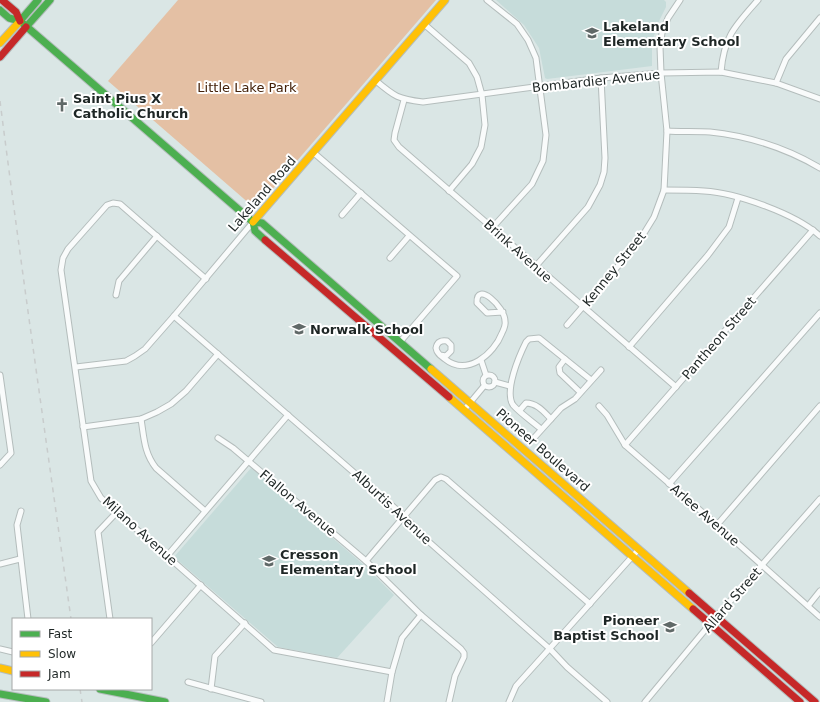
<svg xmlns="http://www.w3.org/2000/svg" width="820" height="702" font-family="'DejaVu Sans',sans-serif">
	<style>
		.built { fill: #c6dcda }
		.green { fill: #e4c0a4 }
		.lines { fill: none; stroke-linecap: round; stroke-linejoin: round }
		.street-casing { stroke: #b4bdbc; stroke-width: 7 }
		.fast-casing { stroke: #b4bdbc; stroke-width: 9 }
		.slow-casing { stroke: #b4bdbc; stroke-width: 9 }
		.jam-casing { stroke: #b4bdbc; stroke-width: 9 }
		.street { stroke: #f9fbfb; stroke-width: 5 }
		.fast { stroke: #4caf50; stroke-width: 7 }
		.slow { stroke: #ffc107; stroke-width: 7 }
		.jam { stroke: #c62828; stroke-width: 7 }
		.rail { stroke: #c8cccc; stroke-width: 1.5; stroke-dasharray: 5 5; stroke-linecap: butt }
		.labels { text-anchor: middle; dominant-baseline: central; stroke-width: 4; stroke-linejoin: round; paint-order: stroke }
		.poi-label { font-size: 13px; font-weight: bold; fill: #1e2625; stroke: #fff; text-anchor: start }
		.street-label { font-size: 13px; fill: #1e2625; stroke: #fff }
		.park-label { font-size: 13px; fill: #432109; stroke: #fff }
	</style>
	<rect width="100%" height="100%" fill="#dae6e5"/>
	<g class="built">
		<polygon points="496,0 664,0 666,2 666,7 660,19 652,41 652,66 547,79 545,78 539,48 524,25"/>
		<polygon points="251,468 364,565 394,595 337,658 278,647 174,557"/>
	</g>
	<polygon class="green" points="178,0 436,0 258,206 254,207 251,205 108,81"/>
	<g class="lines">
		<g class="street-casing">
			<g id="street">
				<polyline points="487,0 517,24 528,40 536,58 546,135 543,161 532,184 492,228"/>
				<polyline points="424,24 469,63 477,77 482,95 485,125 481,147 472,164 449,191"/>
				<path d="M 721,72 C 724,36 735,26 758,0"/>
				<path d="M 375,80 C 395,97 398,99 423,102 L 601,78 L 661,73 L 721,72 L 776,83 L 820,99"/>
				<polyline points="776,83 786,59 820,18"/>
				<polyline points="404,100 395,133 394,140 399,147 676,387"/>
				<path d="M 667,131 C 681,132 695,131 710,132 C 748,136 786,148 820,168"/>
				<polyline points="314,153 457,276 400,342"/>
				<path d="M 664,190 C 677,190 691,190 704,191 C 737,193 796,214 820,236"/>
				<polyline points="342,215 361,193"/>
				<polyline points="390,258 409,236"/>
				<polyline points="535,267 588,207 600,185 604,172 605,158 601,78"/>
				<polyline points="206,279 120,204 113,203 107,205 68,249 63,258 61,270 91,481 101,498 274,650 392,672"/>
				<polyline points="116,295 119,281 157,236"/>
				<polyline points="174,316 404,516 428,541 550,649 567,667 607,702"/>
				<polyline points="567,325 638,243 654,217 664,190 667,131 661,73 660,47 662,33 668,18 680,0"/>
				<polyline points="629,347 708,255 729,227 738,198"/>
				<path d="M 440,355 L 446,356 L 451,351 L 451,345 L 447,341 C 441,340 437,342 436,348 C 437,354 441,356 445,359 C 467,377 494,354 502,333 C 504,329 506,325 505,321 C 505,307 476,280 477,303 L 487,313 L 503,312"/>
				<polyline points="565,359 559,367 560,373 580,392"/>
				<polyline points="481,360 486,375"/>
				<polyline points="76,367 126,361 135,356 145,349 174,316 253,222"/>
				<circle cx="489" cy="381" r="6"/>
				<polyline points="0,375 11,453 0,465"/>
				<polyline points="495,382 510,386"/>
				<polyline points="599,406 607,415 625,445 717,525 820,617"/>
				<polyline points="464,410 484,386"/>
				<path d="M 520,410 L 526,403 C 537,403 544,412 551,419"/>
				<path d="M 141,419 C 144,437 144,453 156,468 L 205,511"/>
				<polyline points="83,427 141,419 157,412 171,404 186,391 218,354"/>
				<path d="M 541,429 C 533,422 520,413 513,405 C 504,391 519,356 526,342 L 529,339 L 539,338 L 591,380"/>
				<polyline points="218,438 233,448 366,561 421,615 461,649 464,653 464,657 455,676 449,702"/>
				<polyline points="533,439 561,408 575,399 601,370"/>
				<polyline points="625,445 813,230"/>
				<polyline points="669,484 820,313"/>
				<polyline points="21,511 17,525 28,619"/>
				<polyline points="717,525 820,406"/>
				<polyline points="167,556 288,415"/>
				<polyline points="366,561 435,480 441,477 446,479 590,604"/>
				<polyline points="0,564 20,559"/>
				<polyline points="808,606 820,591"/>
				<polyline points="110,619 98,532 117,512"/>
				<polyline points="151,643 201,585"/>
				<polyline points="0,649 13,652"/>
				<polyline points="188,682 261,702"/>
				<polyline points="211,689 215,656 245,623"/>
				<polyline points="387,702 392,672 402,638 421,615"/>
				<polyline points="509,702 516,686 639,549"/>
				<polyline points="645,702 710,624 820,499"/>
			</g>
		</g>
		<g class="fast-casing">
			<g id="fast">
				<polyline points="0,10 9,18 20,21 253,222 255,231 265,240"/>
				<polyline points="20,21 38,0"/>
				<polyline points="26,27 50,0"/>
				<polyline points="253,222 262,223 431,369"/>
				<polyline points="100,689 165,702"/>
				<polyline points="0,694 46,702"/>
			</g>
		</g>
		<g class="slow-casing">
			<g id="slow">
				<polyline points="0,43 20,21"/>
				<polyline points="253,222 445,0"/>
				<polyline points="431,369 689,593"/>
				<polyline points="449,397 693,609"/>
				<polyline points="0,668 13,671"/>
			</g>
		</g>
		<g class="jam-casing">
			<g id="jam">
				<polyline points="2,0 16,12 20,21"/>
				<polyline points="0,57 26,27"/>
				<polyline points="265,240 449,397"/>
				<polyline points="689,593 815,702"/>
				<polyline points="693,609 800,702"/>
			</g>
		</g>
		<use href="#street" class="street"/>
		<use href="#fast" class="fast"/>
		<use href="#slow" class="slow"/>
		<use href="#jam" class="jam"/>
		<g class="rail">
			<path d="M 0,101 C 22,274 47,446 71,619"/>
			<polyline points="80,689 82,702"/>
		</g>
	</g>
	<defs>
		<g id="school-bare" transform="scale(1.08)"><path d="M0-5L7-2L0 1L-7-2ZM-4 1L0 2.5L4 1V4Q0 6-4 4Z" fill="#606968" stroke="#fff" stroke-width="2.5" paint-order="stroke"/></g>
		<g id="church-bare" transform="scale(1.08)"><path d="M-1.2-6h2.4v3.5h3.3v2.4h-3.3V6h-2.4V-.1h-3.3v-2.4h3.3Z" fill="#606968" stroke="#fff" stroke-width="2.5" paint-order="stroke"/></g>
	</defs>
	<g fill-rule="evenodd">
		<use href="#school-bare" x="592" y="33"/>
		<use href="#church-bare" x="62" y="105"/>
		<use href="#school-bare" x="299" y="329"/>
		<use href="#school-bare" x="269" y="561"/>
		<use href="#school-bare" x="670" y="627"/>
	</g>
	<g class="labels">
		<g class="poi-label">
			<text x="603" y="26">Lakeland<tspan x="603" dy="15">Elementary School</tspan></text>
			<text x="73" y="98">Saint Pius X<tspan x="73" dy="15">Catholic Church</tspan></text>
			<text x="310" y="329">Norwalk School</text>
			<text x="280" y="554">Cresson<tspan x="280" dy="15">Elementary School</tspan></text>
			<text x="659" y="620" text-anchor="end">Pioneer<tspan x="659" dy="15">Baptist School</tspan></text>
		</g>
		<g class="street-label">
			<text transform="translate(596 81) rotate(-6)">Bombardier Avenue</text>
			<text transform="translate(262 194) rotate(-49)">Lakeland Road</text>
			<text transform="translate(518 251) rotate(42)">Brink Avenue</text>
			<text transform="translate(614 269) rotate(-51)">Kenney Street</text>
			<text transform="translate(719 338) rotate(-49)">Pantheon Street</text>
			<text transform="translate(543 450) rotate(41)">Pioneer Boulevard</text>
			<text transform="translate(298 503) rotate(40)">Flallon Avenue</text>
			<text transform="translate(392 507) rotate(43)">Alburtis Avenue</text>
			<text transform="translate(705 515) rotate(41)">Arlee Avenue</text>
			<text transform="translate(140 531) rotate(42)">Milano Avenue</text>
			<text transform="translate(732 600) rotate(-49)">Allard Street</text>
		</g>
		<g class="park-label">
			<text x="247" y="87">Little Lake Park</text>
		</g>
	</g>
	<rect x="12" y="618" width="140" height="72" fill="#ffffff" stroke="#a5a8a8"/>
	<rect x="20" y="631" width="20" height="6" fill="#4caf50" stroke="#a5a8a8"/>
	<text x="48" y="638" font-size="12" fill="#1e2625">Fast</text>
	<rect x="20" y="651" width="20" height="6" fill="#ffc107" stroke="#a5a8a8"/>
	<text x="48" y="658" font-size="12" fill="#1e2625">Slow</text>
	<rect x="20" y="671" width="20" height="6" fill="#c62828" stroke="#a5a8a8"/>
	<text x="48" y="678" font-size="12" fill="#1e2625">Jam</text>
</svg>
